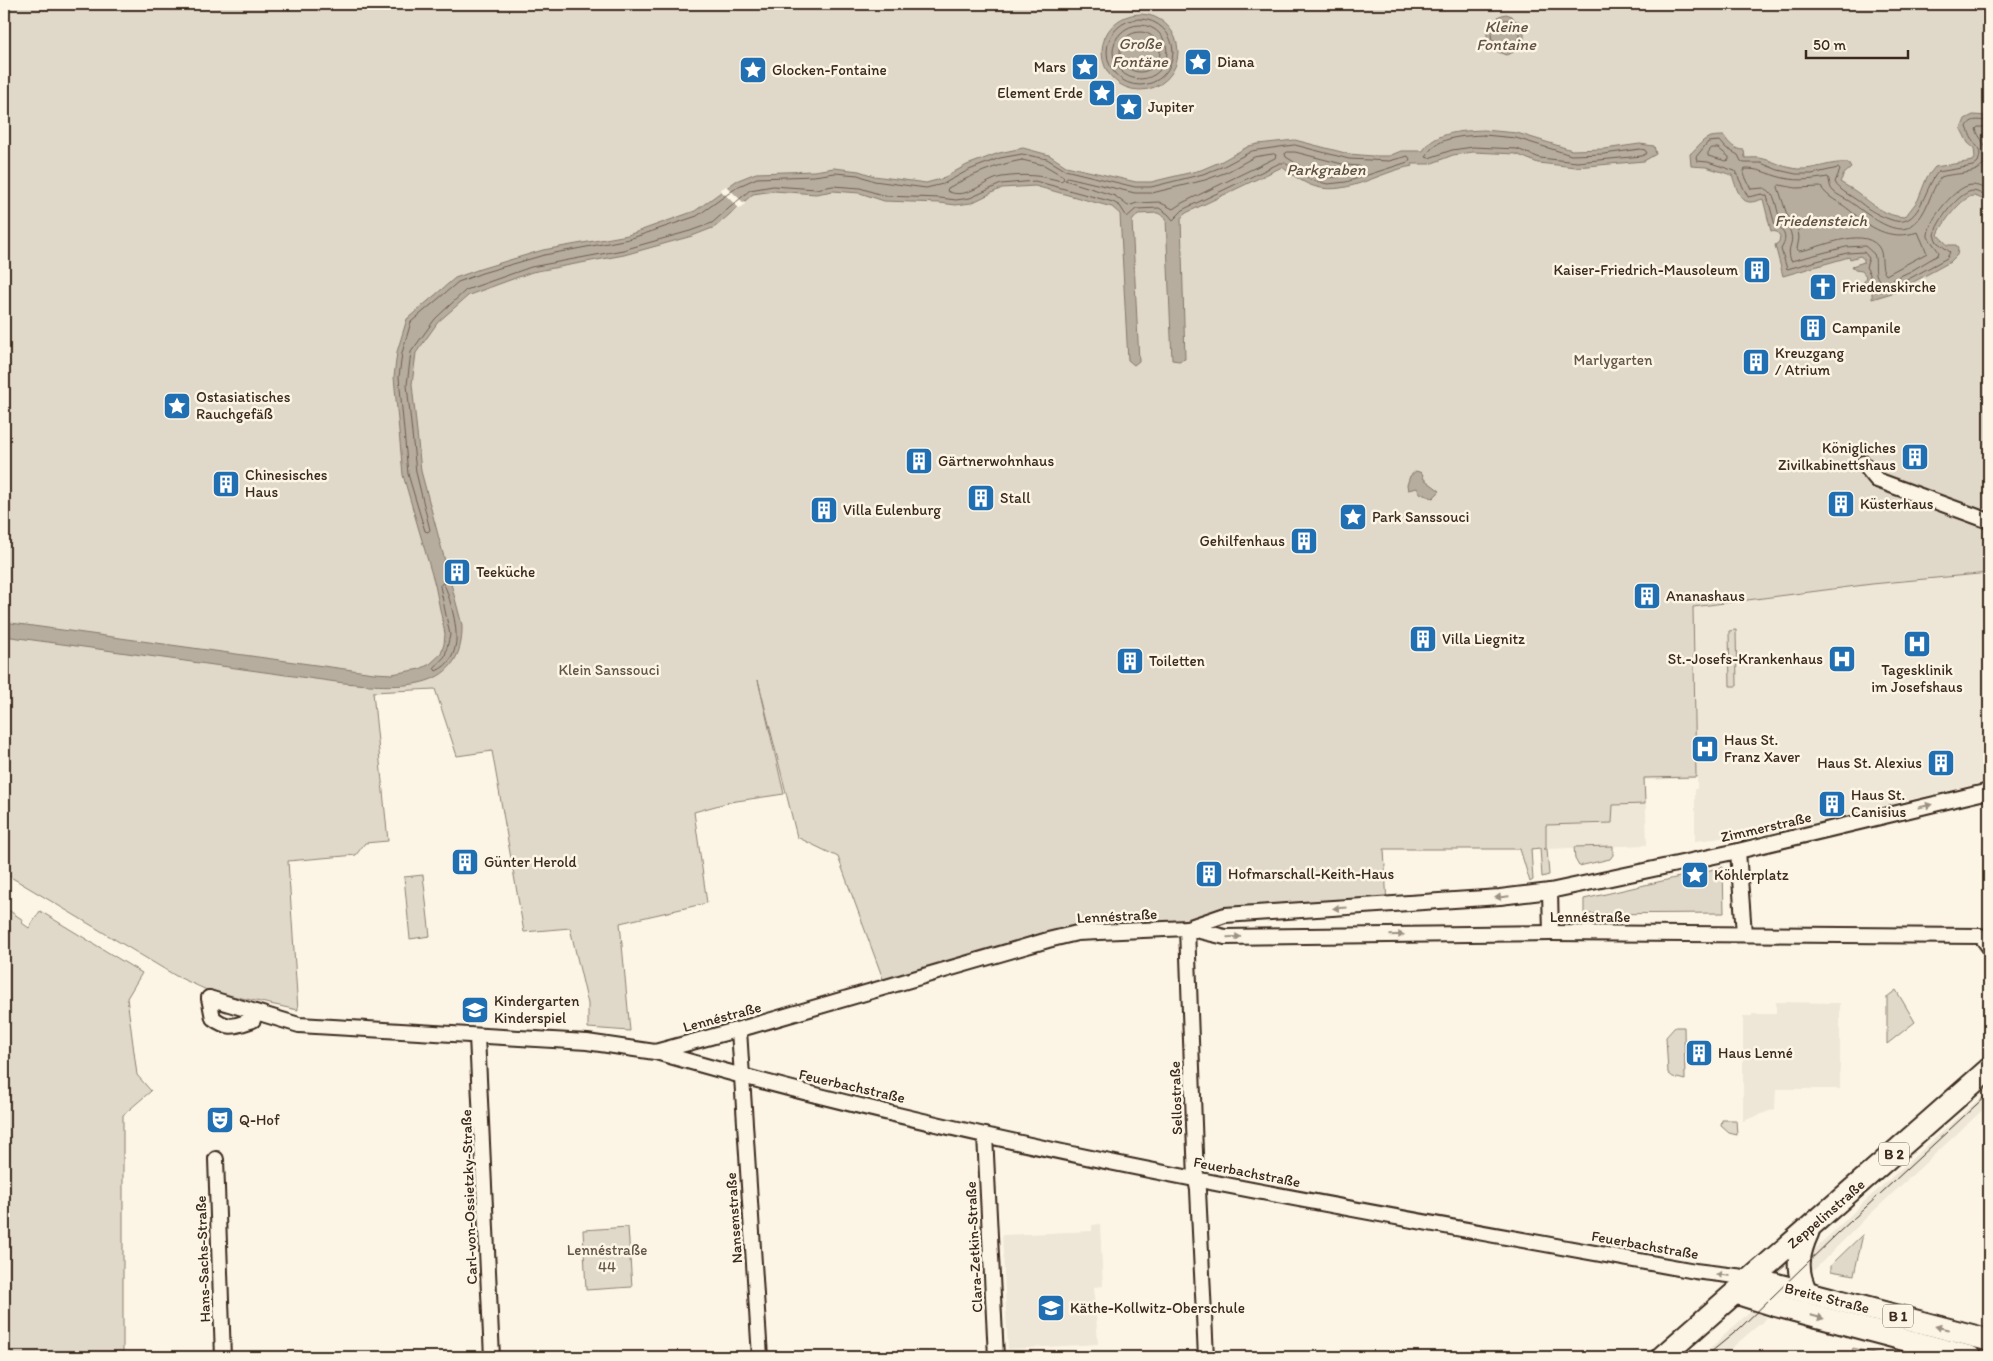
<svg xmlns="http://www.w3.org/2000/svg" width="1993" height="1361" font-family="Itim,sans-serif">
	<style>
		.built { fill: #eee6d6 }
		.green { fill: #e0d8c8; stroke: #8e8173 }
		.water { fill: #b7ad9e; stroke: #85796b }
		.pier { fill: #fcf5e5 }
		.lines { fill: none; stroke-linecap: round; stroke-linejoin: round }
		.shore { stroke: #6d5e51; stroke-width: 1 }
		.street-casing { stroke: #3b2a1e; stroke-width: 18 }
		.primary-casing { stroke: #3b2a1e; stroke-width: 25 }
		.street { stroke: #fcf5e5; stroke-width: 14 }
		.primary { stroke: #fcf5e5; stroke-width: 21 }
		.tram { stroke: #3b2a1e; stroke-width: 1 }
		.oneway { fill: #9c9082 }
		.labels { text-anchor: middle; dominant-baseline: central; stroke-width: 5; stroke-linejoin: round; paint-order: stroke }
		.shield { fill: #fcf5e5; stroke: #75675a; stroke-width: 1 }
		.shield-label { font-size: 14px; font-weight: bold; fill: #3b2a1e }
		.poi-label { font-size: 15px; fill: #3b2a1e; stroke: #fcf5e5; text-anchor: start }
		.park-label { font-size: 15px; fill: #645648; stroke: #fcf5e5 }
		.street-label { font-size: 15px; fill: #3b2a1e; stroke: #fcf5e5 }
		.water-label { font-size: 16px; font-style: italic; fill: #605144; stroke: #fcf5e5 }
	</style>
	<rect width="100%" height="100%" fill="#fcf5e5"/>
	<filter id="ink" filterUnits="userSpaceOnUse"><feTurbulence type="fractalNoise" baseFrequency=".02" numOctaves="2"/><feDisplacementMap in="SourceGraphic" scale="10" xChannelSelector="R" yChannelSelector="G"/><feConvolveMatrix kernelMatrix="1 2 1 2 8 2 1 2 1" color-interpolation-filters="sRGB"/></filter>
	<g filter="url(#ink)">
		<g class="built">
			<polygon points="1989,572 1989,781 1774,832 1695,841 1695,789 1697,789 1697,778 1645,780 1647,845 1547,849 1520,849 1693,607 1931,576"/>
			<polygon points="1776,1002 1840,1003 1840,1089 1776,1089 1775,1109 1743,1121 1743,1016 1752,1016 1752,1014 1776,1014"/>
			<polygon points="1989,1090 1989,1104 1866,1218 1808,1276 1804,1260 1864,1202"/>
			<polygon points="1100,1224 1103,1286 1094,1287 1098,1344 1008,1349 1002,1235 1092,1231 1092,1225"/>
			<polygon points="1752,1310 1767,1318 1721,1357 1700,1357"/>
		</g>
		<g class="green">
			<polygon points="4,4 1989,4 1989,573 1872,584 1693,607 1696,777 1644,778 1645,804 1613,805 1612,823 1546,825 1546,848 1544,849 1547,849 1549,875 1542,877 1540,848 1531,849 1533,880 1530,882 1520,849 1384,849 1387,905 1225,915 1077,933 886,987 838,857 797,837 758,680 784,794 730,802 694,812 707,903 620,923 630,1031 588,1028 588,1004 570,928 524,932 492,751 457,756 435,689 373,692 388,841 365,843 356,855 288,861 298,1010 209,991 176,976 4,873"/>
			<polygon points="1736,630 1737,686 1730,686 1729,631"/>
			<polygon points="1613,846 1613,855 1610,859 1579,866 1575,859 1574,847"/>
			<polygon points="1723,867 1724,913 1584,914 1584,899"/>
			<polygon points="423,875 430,936 410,939 404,877"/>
			<polygon points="4,907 23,920 22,923 29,928 40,911 142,973 127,998 137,1075 151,1091 123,1115 123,1356 4,1357"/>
			<polygon points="1896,990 1915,1022 1887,1044 1887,997"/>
			<polygon points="1675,1027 1684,1027 1685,1080 1673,1077 1668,1073 1666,1037"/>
			<polygon points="1722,1120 1736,1120 1737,1135 1729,1133 1721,1126"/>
			<polygon points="628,1227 632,1287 586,1290 583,1230"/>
			<polygon points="1863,1234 1854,1275 1831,1271 1831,1265"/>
			<polygon points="1853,1348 1890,1357 1851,1357"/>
		</g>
		<g class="water">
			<circle cx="1140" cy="52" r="38"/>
			<polygon points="1506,14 1512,16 1515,21 1519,21 1519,25 1524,28 1524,41 1520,44 1520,48 1516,48 1514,52 1506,55 1498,52 1497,49 1492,49 1492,45 1487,42 1487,29 1491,26 1491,22 1496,21 1499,16"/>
			<circle cx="753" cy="70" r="9"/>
			<path d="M 1973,115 L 1989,116 L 1989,201 C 1983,201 1980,197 1974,196 C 1963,195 1941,225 1938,235 C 1941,239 1945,241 1947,245 L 1956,245 L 1958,249 L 1957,255 L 1950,262 L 1895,292 L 1872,299 L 1872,289 L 1868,287 L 1859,290 L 1858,288 L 1860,288 L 1859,285 L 1864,282 L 1866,276 L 1862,271 L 1855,270 L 1852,266 L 1864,262 L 1864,259 L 1860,256 L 1850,259 L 1849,257 L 1783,276 L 1775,245 L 1779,242 L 1780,236 L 1777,232 L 1771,231 L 1763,199 C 1759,200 1754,202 1751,202 C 1739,203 1735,183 1732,175 L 1706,167 L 1691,166 L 1690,154 C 1705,140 1703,136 1724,136 C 1729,144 1735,150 1744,150 L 1745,158 C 1751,158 1758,157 1764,159 C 1776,162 1785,168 1798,169 C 1816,170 1831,161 1848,163 L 1851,168 L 1844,174 L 1840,182 C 1846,186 1853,189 1858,193 C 1872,204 1886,217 1905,217 L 1918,200 L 1927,177 L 1935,167 L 1973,161 L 1975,158 L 1974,148 L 1968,143 L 1961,129 L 1965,119 Z"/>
			<path d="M 1484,130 L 1517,133 L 1572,150 L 1604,149 L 1640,144 L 1654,146 L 1656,154 L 1644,161 L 1576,167 L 1538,163 L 1516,154 L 1473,152 L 1453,155 L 1430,164 L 1412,164 L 1413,166 C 1379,171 1343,200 1308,184 C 1299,180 1290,173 1282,167 L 1186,213 L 1181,218 L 1185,359 L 1179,361 L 1172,360 L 1166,218 L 1158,213 L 1138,214 L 1132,221 L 1139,361 L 1134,365 L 1128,360 L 1120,214 L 1112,207 L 1035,186 L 1002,188 L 971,203 L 956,205 L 940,203 L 884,201 L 860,193 L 833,191 L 816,194 L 774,191 L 753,194 L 715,227 L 692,236 L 624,255 L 532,272 L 469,295 L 438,322 L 416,353 L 412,384 L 421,471 L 462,625 C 464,696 394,687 344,683 L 4,636 L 4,622 L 374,673 L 392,674 L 420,669 L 430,664 L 441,654 L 444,644 L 445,634 L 435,585 L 403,475 L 394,377 L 397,352 L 407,319 L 455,278 L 480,269 L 543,250 L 628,235 L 695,211 L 736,181 L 756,173 L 814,171 L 834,168 L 859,171 L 874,176 L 926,183 L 941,179 L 967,165 L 999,153 L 1023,148 L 1049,155 L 1066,166 L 1136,182 L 1151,182 L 1201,170 L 1222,161 L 1249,146 L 1258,144 L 1295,140 L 1349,154 L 1372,156 L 1389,156 L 1401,151 L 1423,151 C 1435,131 1464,131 1484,130 Z"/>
			<polygon points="1416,471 1422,473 1424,479 1440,491 1433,498 1421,494 1417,488 1408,490 1407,485 1410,476"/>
		</g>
		<polygon class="pier" points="726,186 745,204 740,209 720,190"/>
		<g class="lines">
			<g class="shore">
				<circle cx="1140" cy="52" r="33"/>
				<polygon points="1503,20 1509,20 1519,30 1520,34 1520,38 1510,48 1506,50 1502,49 1492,40 1491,35 1492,31"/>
				<circle cx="1140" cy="52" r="27"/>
				<circle cx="1140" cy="52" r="20"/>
				<path d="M 1989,121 C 1980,121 1971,117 1967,127 C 1969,131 1970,136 1972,139 C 1977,148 1983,149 1978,162 L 1973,166 L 1938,172 C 1923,189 1920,232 1889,219 C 1880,216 1869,210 1862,204 C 1854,197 1839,191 1835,182 L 1840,170 L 1838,168 L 1812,174 L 1796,174 L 1778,170 L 1761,163 L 1744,163 L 1741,161 L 1738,155 L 1726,148 L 1720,141 L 1708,142 L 1696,157 L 1697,161 L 1708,162 L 1735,171 L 1748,197 L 1762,194 L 1767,196 L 1775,225 C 1785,231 1788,238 1781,249 L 1787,269 L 1847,253 L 1864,252 L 1869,258 L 1866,267 L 1870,274 L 1870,282 L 1880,291 L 1894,287 L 1947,258 L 1950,252 L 1937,242 L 1934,235 C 1936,223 1960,190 1974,191 C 1979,192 1984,196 1989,197"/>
				<path d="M 1989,127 L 1978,127 L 1976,129 C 1978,137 1985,142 1986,150 C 1990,178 1958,171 1941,177 C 1929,192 1928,215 1911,226 C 1893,238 1863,210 1849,201 C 1844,198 1837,195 1833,191 C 1829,187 1830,181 1828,177 C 1809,180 1795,182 1776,176 C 1763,172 1759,169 1745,169 L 1743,172 L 1751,189 L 1764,188 C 1777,193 1775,207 1780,218 C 1782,224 1790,226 1791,234 C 1794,245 1786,246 1791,261 L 1846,247 L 1865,246 L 1874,254 C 1878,266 1871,274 1883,284 L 1911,271 L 1938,255 L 1939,252 L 1928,237 C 1927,222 1952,191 1967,186 C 1975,183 1982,188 1989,190"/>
				<path d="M 1484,135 L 1516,138 L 1571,155 L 1604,154 L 1640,149 L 1645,150 L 1647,153 L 1642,156 L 1577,162 L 1540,158 L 1517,149 L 1473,147 L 1452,150 L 1429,158 L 1426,157 C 1435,136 1464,136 1484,135 Z"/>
				<polygon points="1295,145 1349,159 1389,161 1408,156 1410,159 1408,162 1346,182 1328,184 1310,180 1285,163 1280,163 1184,209 1173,220 1168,214 1159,208 1136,209 1127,217 1120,206 1113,202 1035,181 1001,184 970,198 956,200 940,198 885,196 860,188 833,186 816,189 773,186 750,190 712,223 690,231 623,250 531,267 466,290 435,319 411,352 407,385 416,472 430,530 428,532 425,531 408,474 399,377 402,353 411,322 458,282 482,273 544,255 629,239 697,216 739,186 757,178 814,176 835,173 858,175 874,181 926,188 943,184 969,170 1000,158 1022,154 1047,159 1065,170 1135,187 1151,187 1203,174 1224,166 1252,151"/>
				<polygon points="1712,148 1718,148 1729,157 1729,160 1726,161 1708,156 1708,153"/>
				<path d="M 1288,152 L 1295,152 L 1346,165 L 1359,166 L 1360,169 C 1348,178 1328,180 1314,174 C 1304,170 1295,162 1286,157 L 1285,154 Z"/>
				<polygon points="1274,154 1276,155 1275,158 1182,203 1173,209 1159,202 1137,203 1128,206 1115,196 1065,180 1067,177 1135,193 1152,193 1205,180 1227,172 1254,157"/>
				<path d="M 1022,160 L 1044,165 L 1063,176 L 1064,179 L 1061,181 C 1039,175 1025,174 1002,177 C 984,180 967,201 947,191 L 948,188 C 972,175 995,165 1022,160 Z"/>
				<path d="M 1780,185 L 1796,188 L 1821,187 C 1828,198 1838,201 1848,209 C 1871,228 1888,241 1918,232 L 1927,253 L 1886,275 C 1879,267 1885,255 1878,246 C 1861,226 1819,249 1799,251 L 1797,249 L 1799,238 L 1798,230 L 1794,222 L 1787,215 L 1778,187 Z"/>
				<path d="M 443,583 C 447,589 449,598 451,605 C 457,628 463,659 436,671 L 434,668 L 445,656 L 450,635 L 440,586 Z"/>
			</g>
			<g class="street-casing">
				<g id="street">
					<polyline points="1863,463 1877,480 1989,521"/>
					<polyline points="1738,851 1744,934"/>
					<polyline points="1550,891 1551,933"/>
					<polyline points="1187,928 1225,937 1551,933 1981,936 1989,947"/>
					<polyline points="1187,928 1196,1180 1198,1190 1206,1357"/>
					<polyline points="209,998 299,1025 587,1042 655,1052 751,1026 1048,940 1077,933 1187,928 1225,915 1500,897 1550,891 1738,851 1989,791"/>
					<path d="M 209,998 L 213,1018 C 229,1030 235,1026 253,1020"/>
					<polyline points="739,1030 760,1357"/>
					<polyline points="477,1036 492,1357"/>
					<path d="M 656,1052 C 996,1150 1347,1208 1695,1271 L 1752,1278"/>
					<polyline points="985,1135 996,1357"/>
					<polyline points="216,1159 223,1357"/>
				</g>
			</g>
			<g class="primary-casing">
				<g id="primary">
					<polyline points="1752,1278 1989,1340"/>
					<polyline points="1736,1293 1774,1305 1970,1357"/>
					<path d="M 1807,1293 C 1795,1271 1798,1254 1808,1232"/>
					<polyline points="1662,1357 1989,1069"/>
				</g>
			</g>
			<use href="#street" class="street"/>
			<use href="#primary" class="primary"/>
			<polyline class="tram" points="1705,1357 1739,1329 1838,1233 1989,1093"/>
		</g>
		<defs><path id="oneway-solid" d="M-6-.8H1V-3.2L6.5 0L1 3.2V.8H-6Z" transform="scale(1.25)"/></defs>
		<g class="oneway">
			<use href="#oneway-solid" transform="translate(1925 806) rotate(-13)"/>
			<use href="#oneway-solid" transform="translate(1502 897) rotate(174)"/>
			<use href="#oneway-solid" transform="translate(1340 908) rotate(176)"/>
			<use href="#oneway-solid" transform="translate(1397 935) rotate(-1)"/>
			<use href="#oneway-solid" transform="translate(1234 937) rotate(-1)"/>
			<use href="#oneway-solid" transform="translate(1723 1275) rotate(-173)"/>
			<use href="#oneway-solid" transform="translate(1817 1317) rotate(15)"/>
			<use href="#oneway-solid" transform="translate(1942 1328) rotate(-166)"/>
		</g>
	</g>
	<defs>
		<g id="sight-square" transform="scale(1.4375)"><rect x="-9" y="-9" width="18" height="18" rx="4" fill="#1f6fb2" stroke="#fcf5e5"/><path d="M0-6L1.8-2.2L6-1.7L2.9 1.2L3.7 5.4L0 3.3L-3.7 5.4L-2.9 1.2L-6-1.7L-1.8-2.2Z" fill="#fff"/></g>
		<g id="building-square" transform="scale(1.4375)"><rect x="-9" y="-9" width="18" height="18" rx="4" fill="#1f6fb2" stroke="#fcf5e5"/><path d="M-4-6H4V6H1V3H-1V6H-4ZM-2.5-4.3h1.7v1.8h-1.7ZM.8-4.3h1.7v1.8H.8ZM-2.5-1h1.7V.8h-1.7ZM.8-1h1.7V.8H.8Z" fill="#fff"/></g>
		<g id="church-square" transform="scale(1.4375)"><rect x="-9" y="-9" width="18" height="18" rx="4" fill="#1f6fb2" stroke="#fcf5e5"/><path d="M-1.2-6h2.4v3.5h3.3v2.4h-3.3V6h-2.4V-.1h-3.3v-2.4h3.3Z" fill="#fff"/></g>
		<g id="hospital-square" transform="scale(1.4375)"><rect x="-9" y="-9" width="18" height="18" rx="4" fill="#1f6fb2" stroke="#fcf5e5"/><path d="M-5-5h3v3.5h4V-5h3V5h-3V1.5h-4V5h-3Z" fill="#fff"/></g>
		<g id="school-square" transform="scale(1.4375)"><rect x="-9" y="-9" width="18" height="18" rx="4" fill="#1f6fb2" stroke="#fcf5e5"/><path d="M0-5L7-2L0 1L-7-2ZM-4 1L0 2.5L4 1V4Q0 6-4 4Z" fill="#fff"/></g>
		<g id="theatre-square" transform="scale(1.4375)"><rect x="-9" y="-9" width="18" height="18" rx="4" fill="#1f6fb2" stroke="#fcf5e5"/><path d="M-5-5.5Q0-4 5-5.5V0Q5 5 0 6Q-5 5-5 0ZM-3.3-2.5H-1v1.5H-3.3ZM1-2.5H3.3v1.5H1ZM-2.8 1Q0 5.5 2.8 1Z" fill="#fff"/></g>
	</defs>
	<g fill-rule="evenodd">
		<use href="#sight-square" x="1198" y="62"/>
		<use href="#sight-square" x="1085" y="67"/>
		<use href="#sight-square" x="753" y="70"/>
		<use href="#sight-square" x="1102" y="93"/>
		<use href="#sight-square" x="1129" y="107"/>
		<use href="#building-square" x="1757" y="270"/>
		<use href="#church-square" x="1823" y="287"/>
		<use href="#building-square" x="1813" y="328"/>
		<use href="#building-square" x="1756" y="362"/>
		<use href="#sight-square" x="177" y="406"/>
		<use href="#building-square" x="1915" y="457"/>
		<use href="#building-square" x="919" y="461"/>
		<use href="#building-square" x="226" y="484"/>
		<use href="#building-square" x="981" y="498"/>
		<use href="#building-square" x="1841" y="504"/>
		<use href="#building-square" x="824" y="510"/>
		<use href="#sight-square" x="1353" y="517"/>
		<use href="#building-square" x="1304" y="541"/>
		<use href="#building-square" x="457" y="572"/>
		<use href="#building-square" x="1647" y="596"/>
		<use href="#building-square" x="1423" y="639"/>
		<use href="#hospital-square" x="1917" y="644"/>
		<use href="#hospital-square" x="1842" y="659"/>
		<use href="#building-square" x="1130" y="661"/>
		<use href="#hospital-square" x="1705" y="749"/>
		<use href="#building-square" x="1941" y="763"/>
		<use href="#building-square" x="1832" y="804"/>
		<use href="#building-square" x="465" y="862"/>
		<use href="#building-square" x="1209" y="874"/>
		<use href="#sight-square" x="1695" y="875"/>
		<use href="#school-square" x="475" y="1010"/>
		<use href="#building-square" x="1699" y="1053"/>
		<use href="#theatre-square" x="220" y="1120"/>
		<use href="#school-square" x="1051" y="1308"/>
	</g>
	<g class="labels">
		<g class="shield">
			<rect x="1879" y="1142.5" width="30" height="23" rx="4"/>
			<rect x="1883" y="1304.5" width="30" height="23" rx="4"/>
		</g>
		<g class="shield-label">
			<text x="1894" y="1154">B 2</text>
			<text x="1898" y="1316">B 1</text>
		</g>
		<g class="poi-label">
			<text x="1217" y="62">Diana</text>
			<text x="1066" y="67" text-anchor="end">Mars</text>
			<text x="772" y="70">Glocken-Fontaine</text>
			<text x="1083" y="93" text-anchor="end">Element Erde</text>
			<text x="1148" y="107">Jupiter</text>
			<text x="1738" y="270" text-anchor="end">Kaiser-Friedrich-Mausoleum</text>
			<text x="1842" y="287">Friedenskirche</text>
			<text x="1832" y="328">Campanile</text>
			<text x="1775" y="353">Kreuzgang<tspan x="1775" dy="17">/ Atrium</tspan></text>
			<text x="196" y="397">Ostasiatisches<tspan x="196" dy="17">Rauchgefäß</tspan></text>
			<text x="1896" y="448" text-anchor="end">Königliches<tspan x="1896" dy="17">Zivilkabinettshaus</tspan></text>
			<text x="938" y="461">Gärtnerwohnhaus</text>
			<text x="245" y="475">Chinesisches<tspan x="245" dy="17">Haus</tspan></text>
			<text x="1000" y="498">Stall</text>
			<text x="1860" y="504">Küsterhaus</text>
			<text x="843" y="510">Villa Eulenburg</text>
			<text x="1372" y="517">Park Sanssouci</text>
			<text x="1285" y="541" text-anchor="end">Gehilfenhaus</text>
			<text x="476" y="572">Teeküche</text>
			<text x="1666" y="596">Ananashaus</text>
			<text x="1442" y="639">Villa Liegnitz</text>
			<text x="1823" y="659" text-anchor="end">St.-Josefs-Krankenhaus</text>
			<text x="1149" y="661">Toiletten</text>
			<text x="1917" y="670" text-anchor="middle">Tagesklinik<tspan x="1917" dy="17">im Josefshaus</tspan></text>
			<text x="1724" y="740">Haus St.<tspan x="1724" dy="17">Franz Xaver</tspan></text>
			<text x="1922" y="763" text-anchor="end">Haus St. Alexius</text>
			<text x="1851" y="795">Haus St.<tspan x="1851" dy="17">Canisius</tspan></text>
			<text x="484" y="862">Günter Herold</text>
			<text x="1228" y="874">Hofmarschall-Keith-Haus</text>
			<text x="1714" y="875">Köhlerplatz</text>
			<text x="494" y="1001">Kindergarten<tspan x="494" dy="17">Kinderspiel</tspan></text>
			<text x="1718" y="1053">Haus Lenné</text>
			<text x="239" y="1120">Q-Hof</text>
			<text x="1070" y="1308">Käthe-Kollwitz-Oberschule</text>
		</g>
		<g class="park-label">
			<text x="1613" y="360">Marlygarten</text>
			<text x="609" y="670">Klein Sanssouci</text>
			<text x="607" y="1250">Lennéstraße<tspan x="607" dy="17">44</tspan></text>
		</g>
		<g class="street-label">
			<text transform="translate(1766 827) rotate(-13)">Zimmerstraße</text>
			<text transform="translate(1117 916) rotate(-3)">Lennéstraße</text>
			<text x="1590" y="917">Lennéstraße</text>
			<text transform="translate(722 1017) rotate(-15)">Lennéstraße</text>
			<text transform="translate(852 1086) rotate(13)">Feuerbachstraße</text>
			<text transform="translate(1176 1098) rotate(-92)">Sellostraße</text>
			<text transform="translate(1247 1172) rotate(11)">Feuerbachstraße</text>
			<text transform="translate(469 1197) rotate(-92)">Carl-von-Ossietzky-Straße</text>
			<text transform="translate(1826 1214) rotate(-41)">Zeppelinstraße</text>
			<text transform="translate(734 1218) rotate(-94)">Nansenstraße</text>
			<text transform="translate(1645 1245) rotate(10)">Feuerbachstraße</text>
			<text transform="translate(974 1247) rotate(-93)">Clara-Zetkin-Straße</text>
			<text transform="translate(203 1259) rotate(-92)">Hans-Sachs-Straße</text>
			<text transform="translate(1827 1298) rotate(14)">Breite Straße</text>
		</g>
		<g class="water-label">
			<text x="1506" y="26">Kleine<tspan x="1506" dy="18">Fontaine</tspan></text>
			<text x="1140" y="43">Große<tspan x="1140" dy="18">Fontäne</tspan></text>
			<text x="1326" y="169">Parkgraben</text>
			<text x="1821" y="220">Friedensteich</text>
		</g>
	</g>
	<rect width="1993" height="1361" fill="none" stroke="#fcf5e5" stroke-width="20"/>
	<rect x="10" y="10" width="1973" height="1341" fill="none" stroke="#3b2a1e" stroke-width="2" filter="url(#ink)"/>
	<path d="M1806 50v8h102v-8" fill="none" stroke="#3b2a1e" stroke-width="2.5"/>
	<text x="1813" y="50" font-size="15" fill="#3b2a1e" stroke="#fcf5e5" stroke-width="4" paint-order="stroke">50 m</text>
</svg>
